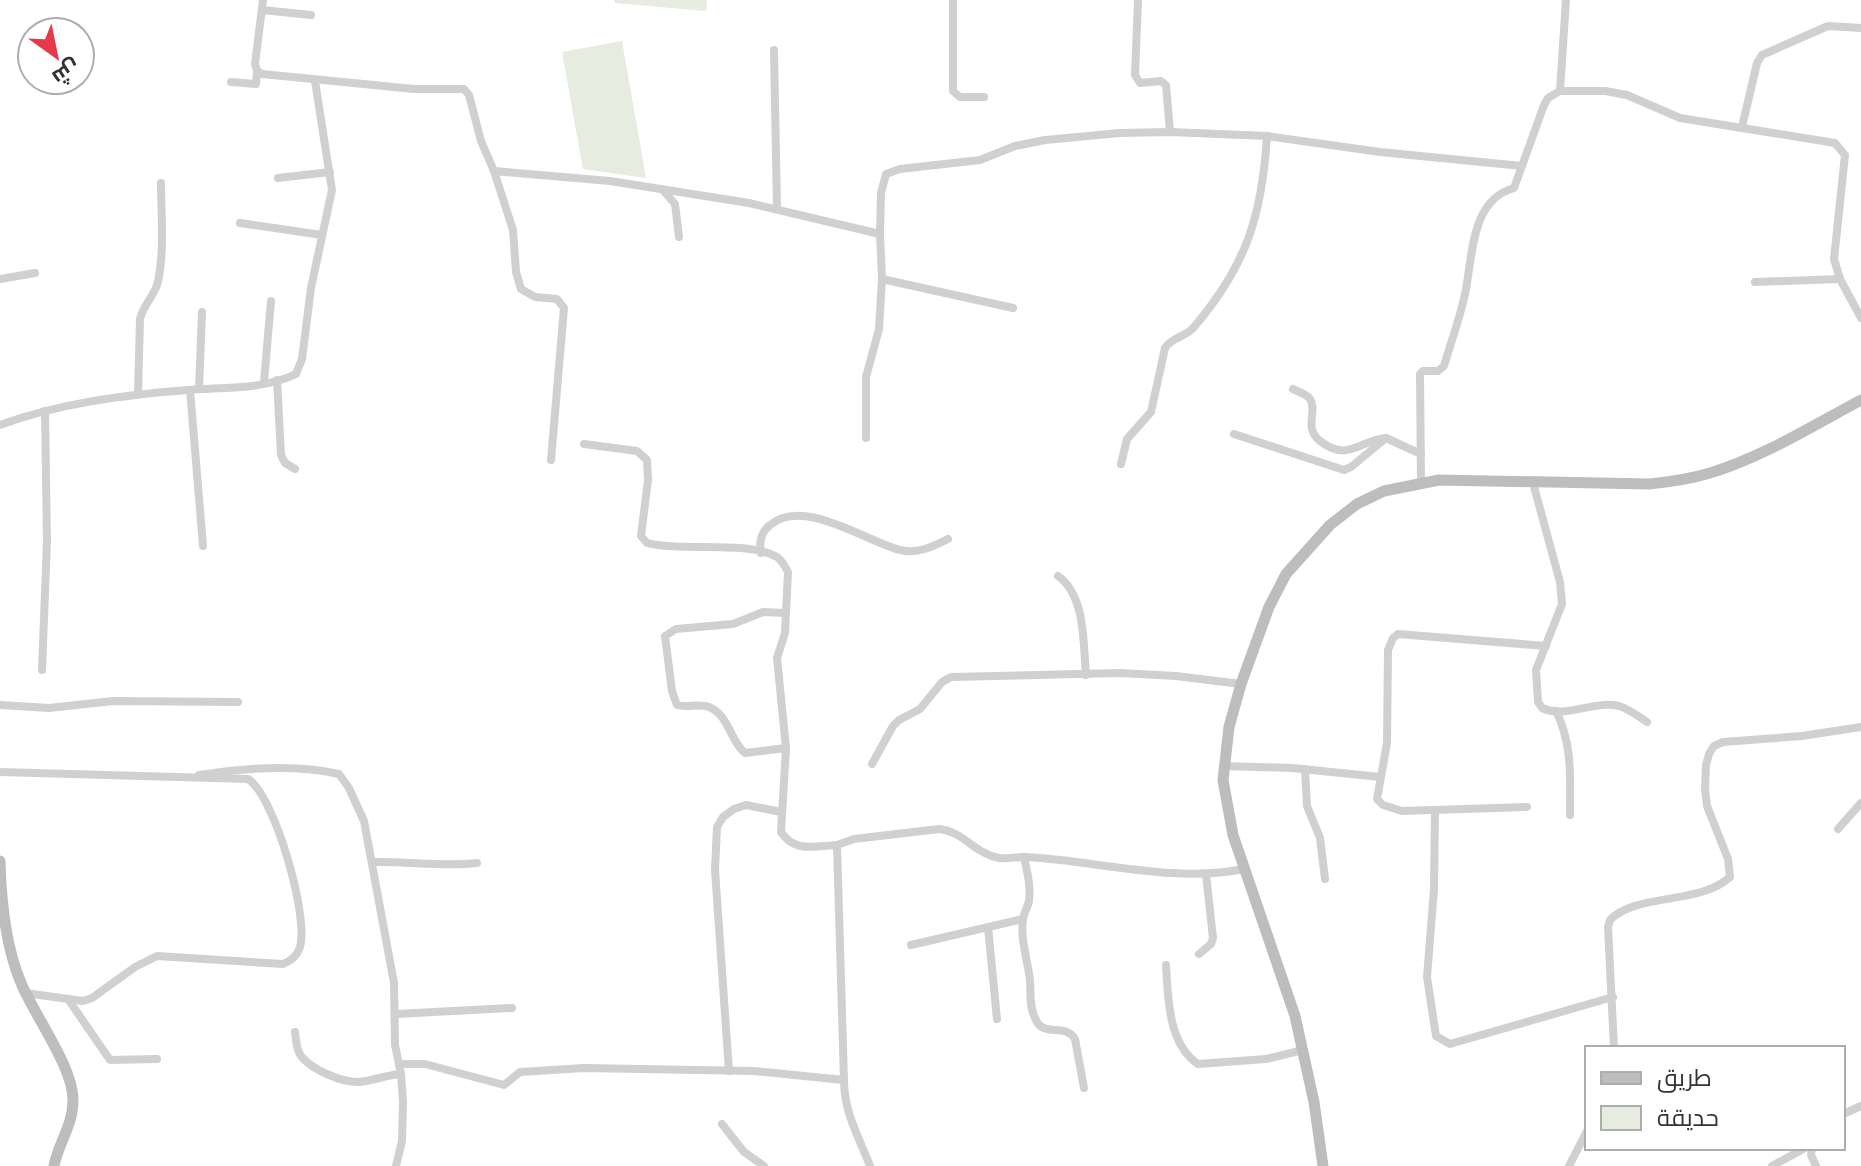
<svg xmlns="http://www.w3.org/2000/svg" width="1861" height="1166" font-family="'PT Sans Narrow',Cairo,sans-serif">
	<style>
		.green { fill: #e6ecdf }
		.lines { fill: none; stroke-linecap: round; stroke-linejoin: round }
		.street { stroke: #d0d0d0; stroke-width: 8 }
		.secondary { stroke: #bdbdbd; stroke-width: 11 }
	</style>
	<rect width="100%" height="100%" fill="#fff"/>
	<g class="green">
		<polygon points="614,0 707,0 706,11 615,3"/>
		<polygon points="622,41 646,178 583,169 562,52"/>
	</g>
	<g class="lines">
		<g class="street">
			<polyline points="263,0 255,64 257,71 262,74 414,89 464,89 469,95 481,141 494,171 610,181 749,203 880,234 881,193 886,174 900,169 980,160 1015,146 1045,140 1120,133 1170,132 1267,136 1380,152 1522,166 1544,105 1548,98 1560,91 1605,91 1627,95 1680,118 1835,143 1845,155 1834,259 1840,279 1861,318"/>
			<polyline points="953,0 953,91 960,97 984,97"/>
			<polyline points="1138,0 1135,75 1140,83 1161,81 1166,85 1170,132"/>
			<polyline points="262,10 311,15"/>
			<polyline points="774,50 777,209"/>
			<polyline points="231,82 256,84 257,71"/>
			<polyline points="1560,91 1566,0"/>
			<polyline points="1742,127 1757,63 1762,55 1828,26 1861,28"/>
			<polyline points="494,171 513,230 516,272 521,289 535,297 557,299 564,308 551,460"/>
			<polyline points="278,178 330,172"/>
			<polyline points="662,189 675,204 679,237"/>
			<polyline points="240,223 322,235"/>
			<polyline points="0,279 35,273"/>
			<polyline points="882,279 1013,308"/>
			<polyline points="1755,282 1840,279"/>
			<polyline points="277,380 281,455 285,463 295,469"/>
			<polyline points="264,382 271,301"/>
			<polyline points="199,389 202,312"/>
			<path d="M 1293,389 C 1298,392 1307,394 1310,399 C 1318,411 1303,428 1320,441 C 1349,463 1359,440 1386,438 L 1421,454"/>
			<polyline points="190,390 203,546"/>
			<path d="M 138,394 L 140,319 C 143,306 153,297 157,285 C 165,256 161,213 161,183"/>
			<path d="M 0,425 C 60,403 124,395 187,390 C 222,387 263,390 296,374 L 302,359 L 311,288 L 332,190 L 315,81"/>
			<polyline points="1234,434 1344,470 1351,467 1386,438"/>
			<polyline points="866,438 866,377 879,329 882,279 880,234"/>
			<path d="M 584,444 L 637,451 L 647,460 L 648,480 L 641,536 L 647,543 C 681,552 747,540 777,557 C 782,560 785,567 788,572 L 785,633 L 777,658 L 786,748 L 781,832 C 795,853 814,846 837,845"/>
			<path d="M 1121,464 L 1127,439 L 1151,412 L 1165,348 C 1172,337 1186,337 1194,327 C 1247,265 1262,215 1267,136"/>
			<path d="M 1421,482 L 1420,374 L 1423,371 L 1438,371 L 1444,366 C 1451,342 1460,318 1465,294 C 1473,257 1470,200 1514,188 L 1522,166"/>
			<path d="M 1533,483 L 1560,582 L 1562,604 L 1536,670 L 1538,702 L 1542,708 C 1566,719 1594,700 1619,706 C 1629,709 1638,716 1647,722"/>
			<path d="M 761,553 C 759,542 761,532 770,525 C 804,497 865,541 900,550 C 918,554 932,547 948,539"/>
			<path d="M 1058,576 C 1086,596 1083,644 1086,675"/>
			<path d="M 784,613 L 763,612 L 733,624 L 676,629 L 665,636 L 672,691 L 677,705 C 687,708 699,703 709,707 C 729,715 730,741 745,753 L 786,748"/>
			<polyline points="42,670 47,541 45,411"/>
			<polyline points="0,705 49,708 113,701 238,702"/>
			<path d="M 1556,711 C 1573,745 1570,779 1570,815"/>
			<polyline points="872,764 893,726 899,720 920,709 942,682 951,677 1120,673 1176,676 1241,684"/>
			<polyline points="1223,766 1292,768 1380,777"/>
			<polyline points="1305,769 1307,806 1320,838 1325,879"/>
			<path d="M 0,772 L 248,779 C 275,796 309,917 300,947 C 297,956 291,961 283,964 L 157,956 L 135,967 L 92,998 L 83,1001 L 25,993"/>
			<path d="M 199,775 C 243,768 295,764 339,774 L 349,788 L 364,821 L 394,983 L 395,1045 L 401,1074 L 403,1102 L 402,1141 L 396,1166"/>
			<polyline points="1527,807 1402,811 1383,805 1377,799 1387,743 1388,650 1393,638 1398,634 1546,646"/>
			<polyline points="1435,811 1434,889 1427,977 1436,1036 1450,1044 1613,997"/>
			<polyline points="1838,829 1861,803"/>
			<path d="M 1024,857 C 1027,871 1031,886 1029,901 C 1028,907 1024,912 1023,919 C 1020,939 1028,961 1030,981 C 1031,994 1029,1006 1035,1018 C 1043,1039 1065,1022 1075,1039 L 1084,1088"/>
			<path d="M 373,862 C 408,861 442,867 477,863"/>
			<polyline points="988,927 997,1019"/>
			<polyline points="911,945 1023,919"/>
			<polyline points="1199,954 1211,944 1213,938 1206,874"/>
			<path d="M 1166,965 C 1168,997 1168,1044 1198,1064 L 1266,1059 L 1303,1050"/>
			<polyline points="68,999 110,1060 157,1059"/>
			<polyline points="396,1014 512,1008"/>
			<path d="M 295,1032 C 296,1040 296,1049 301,1056 C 312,1070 341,1082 358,1082 C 373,1081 386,1075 401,1074"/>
			<path d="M 1614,1048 L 1608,927 L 1610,920 C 1635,893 1700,905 1730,877 L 1728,859 L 1707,806 L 1705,789 L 1706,765 L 1709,754 L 1714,746 L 1723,742 L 1802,736 L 1861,727"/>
			<path d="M 399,1064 L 425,1064 L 504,1085 L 520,1072 L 584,1068 L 754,1071 L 844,1080 L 837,845 L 854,839 L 939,829 C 963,831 975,854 999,858 C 1007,859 1015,857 1023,857 C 1035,857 1048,859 1060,860 C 1121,867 1184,881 1244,869"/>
			<polyline points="729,1071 715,870 717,827 723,817 734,809 746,805 781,812"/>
			<path d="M 844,1080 C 844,1113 859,1137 870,1166"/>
			<polyline points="1843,1114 1861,1106"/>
			<polyline points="722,1124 744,1152 764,1166"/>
			<polyline points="1812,1148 1811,1155 1816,1166"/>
			<polyline points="1569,1166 1587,1131"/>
			<polyline points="1772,1166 1805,1148"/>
		</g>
		<g class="secondary">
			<path d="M 0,861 C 1,898 6,948 21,983 C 34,1015 74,1068 73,1101 C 73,1125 58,1144 54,1166"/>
			<path d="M 1323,1166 L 1314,1102 L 1295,1016 L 1233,835 L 1223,780 L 1229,727 L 1241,684 L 1269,607 L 1286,574 L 1330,525 L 1357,504 L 1384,491 L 1439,480 L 1649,484 C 1669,482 1690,479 1710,473 C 1763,457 1812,426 1861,400"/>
		</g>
	</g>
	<rect x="1585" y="1046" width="260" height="104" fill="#ffffff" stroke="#adadad" stroke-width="2"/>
	<rect x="1601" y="1072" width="40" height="12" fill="#bdbdbd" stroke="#adadad" stroke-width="2"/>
	<text x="1657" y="1086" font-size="24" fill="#333333">طريق</text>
	<rect x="1601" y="1106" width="40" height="24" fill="#e6ecdf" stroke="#adadad" stroke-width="2"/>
	<text x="1657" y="1126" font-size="24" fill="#333333">حديقة</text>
	<g transform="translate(56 56) rotate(147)"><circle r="38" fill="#ffffff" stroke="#adadad" stroke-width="2"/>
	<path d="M0-6L14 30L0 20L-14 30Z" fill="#e53a49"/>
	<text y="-12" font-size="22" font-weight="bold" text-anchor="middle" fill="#333333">ش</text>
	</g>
</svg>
